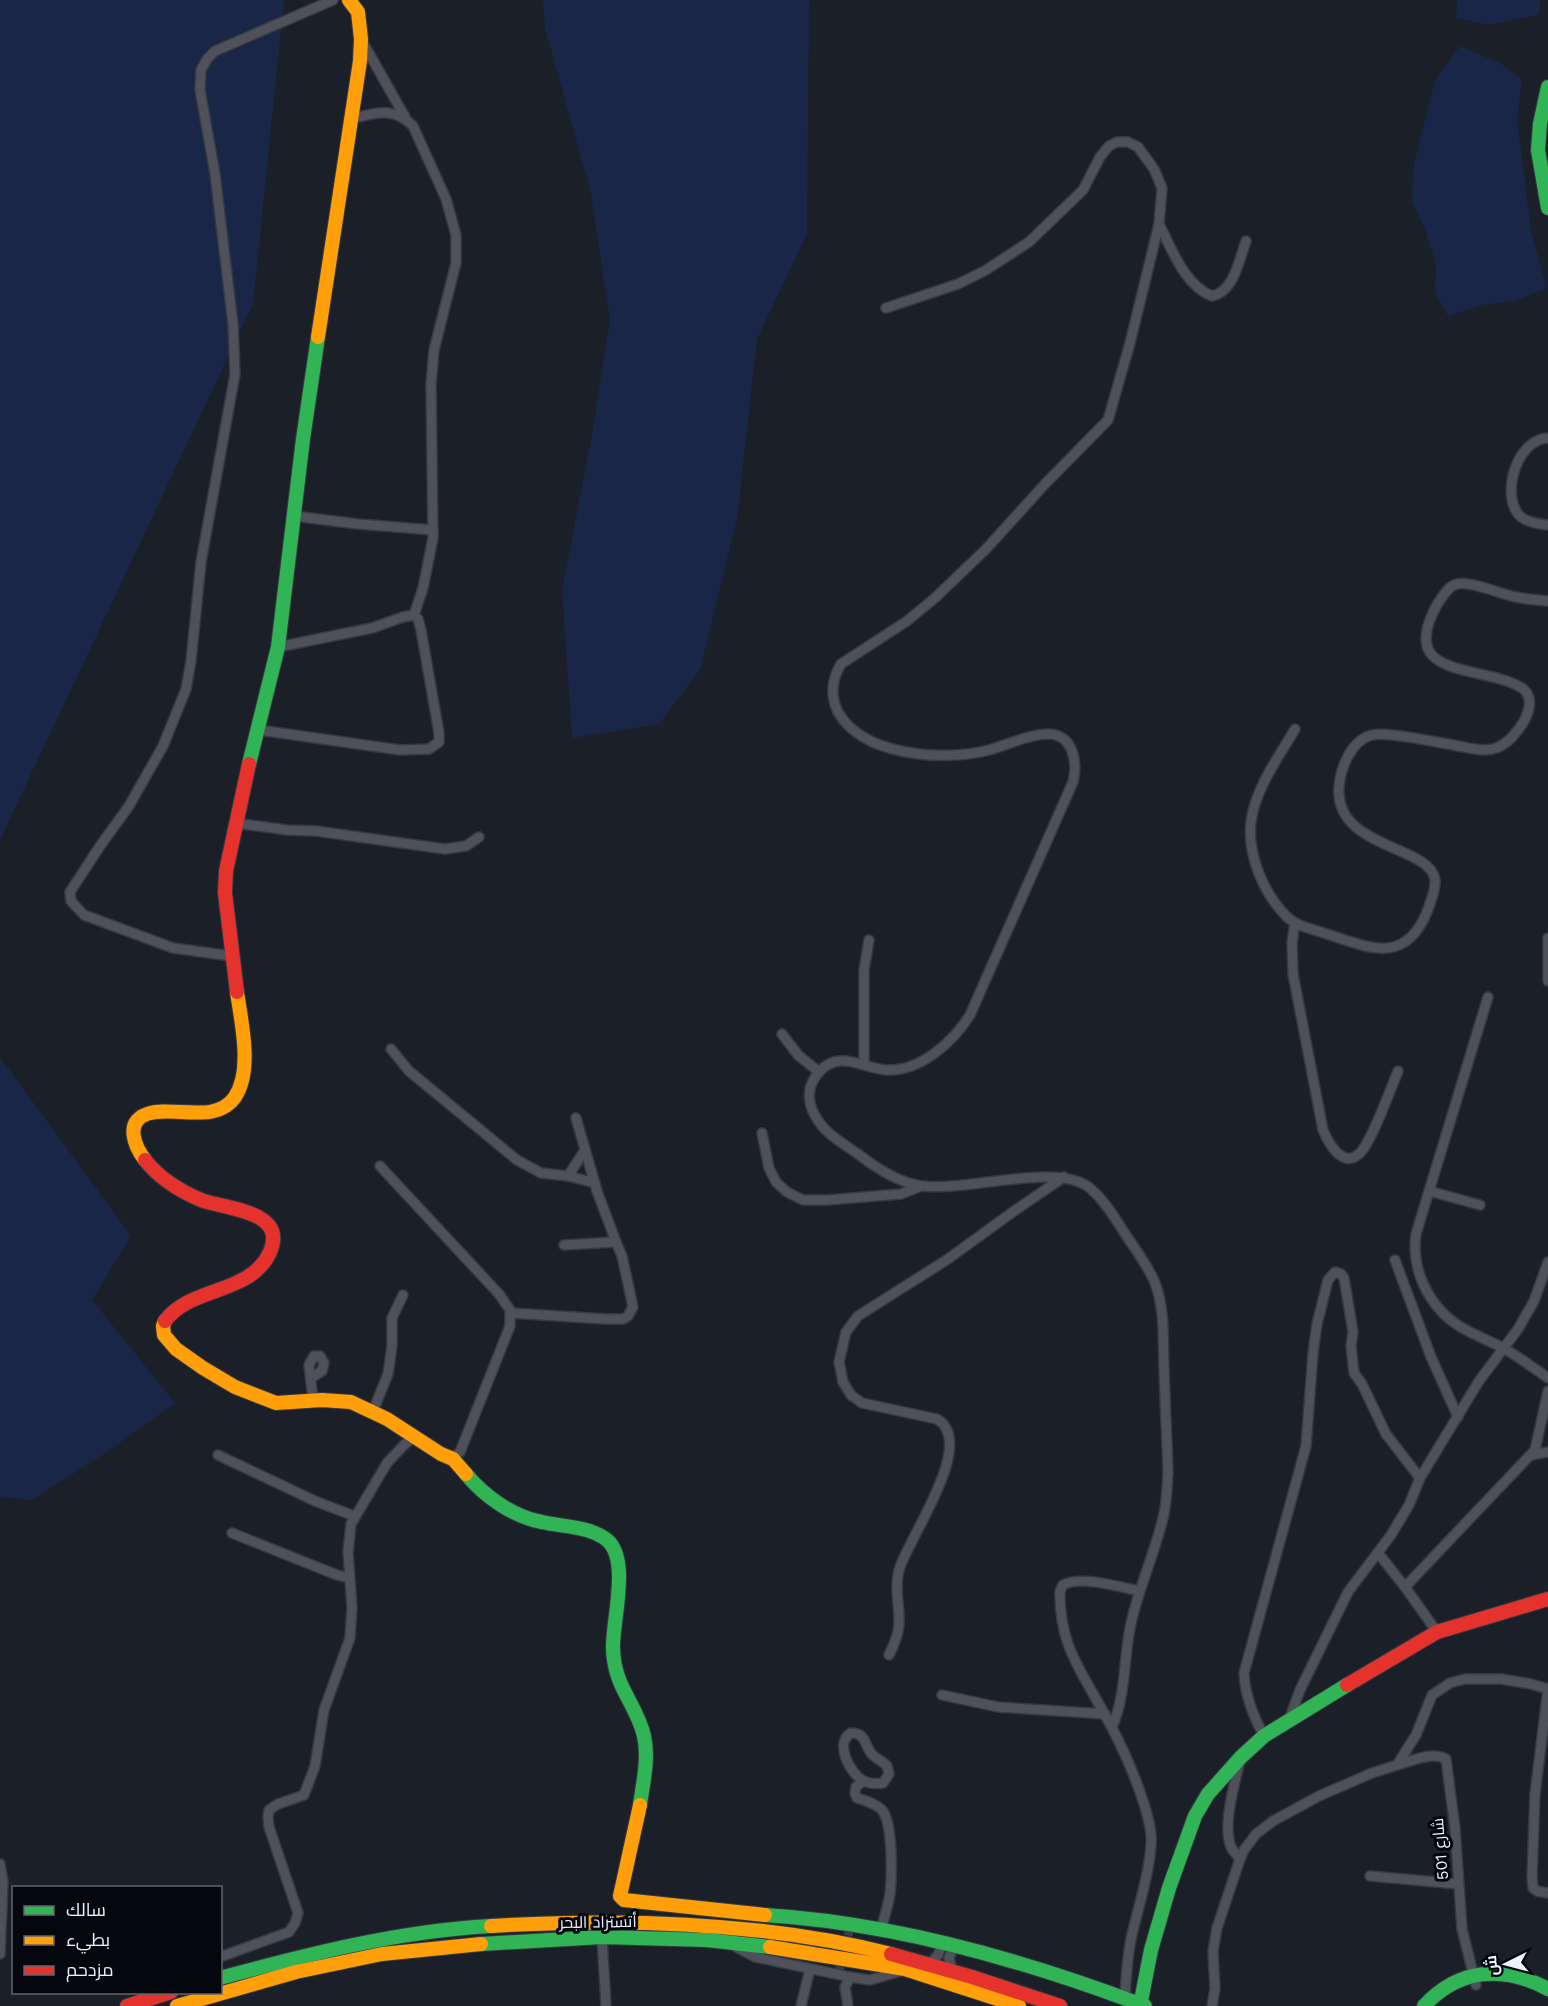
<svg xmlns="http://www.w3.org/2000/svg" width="1548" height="2006" font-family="'Work Sans',Cairo,sans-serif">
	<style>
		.green { fill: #192647 }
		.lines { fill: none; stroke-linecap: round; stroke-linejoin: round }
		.street-tunnel { stroke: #3a3e48; stroke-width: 9; stroke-dasharray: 9 4.5; stroke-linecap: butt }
		.street-casing { stroke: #353941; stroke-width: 12 }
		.fast-casing { stroke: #353941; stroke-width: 16 }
		.slow-casing { stroke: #353941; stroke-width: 16 }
		.jam-casing { stroke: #353941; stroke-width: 16 }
		.street { stroke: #4e515a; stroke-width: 9 }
		.fast { stroke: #30b455; stroke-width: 14 }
		.slow { stroke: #ff9f0a; stroke-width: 14 }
		.jam { stroke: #e5322d; stroke-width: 14 }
		.labels { text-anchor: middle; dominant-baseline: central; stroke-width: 6; stroke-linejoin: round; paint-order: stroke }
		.street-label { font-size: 16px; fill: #ebf1fd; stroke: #05070e }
	</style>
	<rect width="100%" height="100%" fill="#1b1f28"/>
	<g class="green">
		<polygon points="0,0 284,0 253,304 0,840"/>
		<polygon points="543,0 809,0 807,234 757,339 737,518 700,670 659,724 572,738 562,589 591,441 610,320 591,193 545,28"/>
		<polygon points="1457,0 1541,0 1538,15 1488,25 1456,18"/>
		<polygon points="1460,46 1500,63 1522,79 1517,119 1531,231 1547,288 1515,301 1481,305 1448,316 1435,292 1436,264 1424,226 1412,203 1414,164 1435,80"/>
		<polygon points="0,1057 131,1236 92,1300 175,1403 107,1452 32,1500 0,1497"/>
	</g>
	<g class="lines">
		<polyline class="street-tunnel" points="838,1975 851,1924"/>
		<g class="street-casing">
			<g id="street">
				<polyline points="362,41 405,117"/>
				<path d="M 350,119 C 375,113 393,106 413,126 L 446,199 L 456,235 L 456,263 L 434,350 L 431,384 L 433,538 L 423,588 L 414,615"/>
				<path d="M 1159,224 C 1172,249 1184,285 1212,296 C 1234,292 1239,260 1246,241"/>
				<path d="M 886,308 L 958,284 L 986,270 L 1029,242 L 1083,190 L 1100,157 L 1109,146 L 1117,142 L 1128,142 L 1138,147 L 1154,169 L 1162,188 L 1159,224 L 1130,343 L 1108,420 L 1045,484 L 986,549 L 936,597 L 907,621 L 841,664 C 832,679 830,696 838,712 C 863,756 941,761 985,751 C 1004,747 1036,730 1056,735 C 1075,741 1077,766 1073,782 L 970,1015 C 953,1042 920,1072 886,1070 C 861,1068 836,1047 816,1076 C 805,1091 809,1108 819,1122 C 828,1135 845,1145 858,1154 C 876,1168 899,1183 922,1186 C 965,1192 1060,1161 1091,1189 C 1105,1201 1114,1217 1124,1232 C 1134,1248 1148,1265 1155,1283 C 1165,1309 1163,1340 1164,1368 C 1165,1403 1167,1438 1168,1472 C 1167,1487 1167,1503 1163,1518 C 1155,1552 1140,1585 1132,1619 C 1123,1654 1127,1694 1112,1727"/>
				<path d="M 1548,438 C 1518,439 1501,491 1518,514 C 1524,522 1538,524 1548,525"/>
				<polyline points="293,516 358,524 433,530"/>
				<path d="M 1295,729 C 1278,758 1255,789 1251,822 C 1247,855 1264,894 1287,917 C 1298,927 1313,929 1327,934 C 1369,948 1405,965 1427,912 C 1430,903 1436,890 1435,880 C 1431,845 1335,849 1339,788 C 1340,769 1351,740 1372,735 C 1389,731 1444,744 1464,747 C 1473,749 1487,752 1496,748 C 1508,744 1516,733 1523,723 C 1528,714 1533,701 1526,692 C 1522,686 1514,684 1507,681 C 1463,666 1399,672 1438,603 C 1443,596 1448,586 1457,584 C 1472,581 1500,594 1516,597 C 1526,599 1537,600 1548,601"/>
				<polyline points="259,730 400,750 429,749 439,742 439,733 421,630 418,619 414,615 403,617 372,628 278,647"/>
				<polyline points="235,823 287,830 316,831 445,849 466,846 479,837"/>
				<path d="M 1295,923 L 1292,943 L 1293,974 L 1323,1130 C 1328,1142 1342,1169 1359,1154 C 1371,1144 1391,1088 1398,1071"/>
				<polyline points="1548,938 1548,981"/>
				<polyline points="231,956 173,948 84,915 71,901 70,892 100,846 129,806 163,746 186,689 191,661 201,562 235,374 233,324 215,174 200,90 201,70 207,59 215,51 333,0"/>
				<path d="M 1488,997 L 1416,1234 C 1411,1269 1428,1306 1459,1326 C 1474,1335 1490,1341 1505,1349 C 1520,1358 1534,1368 1548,1378"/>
				<polyline points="782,1034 798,1055 819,1072"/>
				<polyline points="391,1049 409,1071 517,1160 541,1173 568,1176 595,1183"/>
				<polyline points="864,1064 864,970 869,940"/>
				<polyline points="576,1118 597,1191 616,1242"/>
				<polyline points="762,1133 769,1168 776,1182 787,1192 803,1200 827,1200 901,1194 921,1186"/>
				<polyline points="380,1166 499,1294 510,1310 510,1326 460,1452 452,1458"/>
				<polyline points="568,1176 585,1150"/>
				<polyline points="1429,1191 1480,1205"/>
				<polyline points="1395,1260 1431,1357 1458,1417"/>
				<polyline points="511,1313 605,1319 623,1319 628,1316 633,1307 622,1256 616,1242 564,1245"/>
				<polyline points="311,1378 322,1371 324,1363 320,1356 314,1356 309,1365 313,1400"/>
				<polyline points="373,1411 388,1374 392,1346 392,1318 403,1295"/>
				<polyline points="218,1455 315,1501 354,1516"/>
				<polyline points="1531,1455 1548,1452"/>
				<polyline points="232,1533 337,1575 349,1578"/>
				<polyline points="1378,1553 1405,1587"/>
				<polyline points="1437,1632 1405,1587 1535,1450 1548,1391"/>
				<path d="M 889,1655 C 894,1645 898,1636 899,1625 C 900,1607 894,1588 899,1570 C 907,1540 978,1443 937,1419 L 862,1403 L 851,1395 L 843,1382 L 839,1362 L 846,1332 L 858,1316 L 948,1259 L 1014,1211 L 1064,1177"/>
				<polyline points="942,1695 998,1707 1105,1714"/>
				<polyline points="1289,1720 1300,1690 1348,1592 1391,1535 1409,1505 1420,1478 1479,1381 1518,1329 1534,1301 1548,1262"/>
				<path d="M 851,1733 C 866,1733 864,1744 871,1753 C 874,1758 883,1761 887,1766 L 889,1774 L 883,1783 C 877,1784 870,1784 864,1781 C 850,1774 834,1743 851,1733 Z"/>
				<path d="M 1264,1736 C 1253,1716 1245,1696 1244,1673 L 1306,1446 L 1313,1353 L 1317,1324 L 1328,1280 L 1335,1272 L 1341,1274 L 1344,1278 L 1353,1332 L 1351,1346 L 1354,1373 L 1362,1384 L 1386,1434 L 1420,1478"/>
				<path d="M 1397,1765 C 1412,1761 1432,1751 1446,1759 L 1455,1828 L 1462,1929 L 1476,1985"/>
				<path d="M 863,1781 L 856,1787 L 855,1793 L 857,1798 C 866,1801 875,1803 882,1810 C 893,1823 892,1876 890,1894 C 888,1906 884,1918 881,1930"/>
				<path d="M 1240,1859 C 1237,1855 1233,1851 1231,1847 C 1222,1825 1235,1783 1240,1760"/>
				<polyline points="0,1864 3,1882 0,1954"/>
				<polyline points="1370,1876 1458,1884"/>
				<polyline points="602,1937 606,2006"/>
				<polyline points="736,1947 755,1957 850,1977 870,1980 901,1971"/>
				<polyline points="220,1957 289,1932 295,1923 298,1913 269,1827 268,1818 269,1810 278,1804 304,1795 315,1766 324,1710 350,1638 352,1608 348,1552 351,1524 387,1463 405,1444 416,1436"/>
				<polyline points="930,1964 938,1955 943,1943"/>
				<polyline points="952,1970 949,1958 954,1946"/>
				<path d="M 1125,1998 C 1126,1978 1127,1958 1131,1939 C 1137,1910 1156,1855 1150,1827 C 1143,1792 1122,1745 1104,1713 C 1080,1669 1059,1644 1060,1591 L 1063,1585 C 1080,1575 1120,1587 1139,1591"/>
				<polyline points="801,2006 810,1969"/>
				<polyline points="848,2006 845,1987 850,1977"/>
				<polyline points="1212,2006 1215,1989 1213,1951 1217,1928 1240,1859 1244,1850 1256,1834 1273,1821 1319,1796 1372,1773 1397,1765 1416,1735 1432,1695 1450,1683 1465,1679 1501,1679 1531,1684 1548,1689 1535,1794 1532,1876 1533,1888 1537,1891 1548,1893"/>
			</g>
		</g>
		<g class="fast-casing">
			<g id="fast">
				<polyline points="1548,87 1540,124 1538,150 1548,208"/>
				<polyline points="249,764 278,647 303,439 318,337"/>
				<path d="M 466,1474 C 484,1496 513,1517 542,1522 C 563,1527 589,1526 607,1540 C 630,1559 613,1619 613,1646 C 613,1687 636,1702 644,1736 C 649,1758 643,1783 640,1805"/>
				<path d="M 765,1915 C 895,1923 1024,1960 1145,2006"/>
				<polyline points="481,1944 602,1937 707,1940 770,1947"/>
				<path d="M 220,1978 C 309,1954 399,1931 491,1926"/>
				<polyline points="1140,2006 1151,1950 1169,1888 1195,1816 1208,1794 1241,1757 1264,1736 1347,1685"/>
				<path d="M 1424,2006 C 1459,1968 1504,1965 1548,1989"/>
			</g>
		</g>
		<g class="slow-casing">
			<g id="slow">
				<polyline points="318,337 360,61 361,39 358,12 349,0"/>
				<path d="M 145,1160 C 135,1147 124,1122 147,1114 C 173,1105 216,1125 235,1097 C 253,1070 241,1021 237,992"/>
				<polyline points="165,1321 163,1326 164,1335 176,1349 203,1368 235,1387 276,1403 322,1400 351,1402 387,1419 441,1454 453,1459 466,1474"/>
				<polyline points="640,1805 620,1896 624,1900 765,1915"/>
				<path d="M 491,1926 C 621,1918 764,1922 891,1954"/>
				<polyline points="770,1947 905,1969 1019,2006"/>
				<polyline points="177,2006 296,1972 382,1954 481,1944"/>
			</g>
		</g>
		<g class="jam-casing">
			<g id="jam">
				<polyline points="237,992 225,893 226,871 249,764"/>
				<path d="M 145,1160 C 159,1178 180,1191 201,1200 C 224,1209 288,1210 270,1252 C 251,1295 190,1286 165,1321"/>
				<polyline points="1347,1685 1437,1632 1548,1599"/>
				<polyline points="891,1954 972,1977 1060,2006"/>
				<polyline points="127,2006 171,1992"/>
			</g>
		</g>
		<use href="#street" class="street"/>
		<use href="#fast" class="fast"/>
		<use href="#slow" class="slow"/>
		<use href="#jam" class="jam"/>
	</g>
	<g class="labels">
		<g class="street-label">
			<text transform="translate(1440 1849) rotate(-95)">شارع 501</text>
			<text transform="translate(598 1922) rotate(-1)">أتستراد البحر</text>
		</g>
	</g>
	<rect x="12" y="1886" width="210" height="108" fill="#05070e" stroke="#61656e" stroke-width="1.5"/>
	<rect x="24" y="1906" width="30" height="9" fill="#30b455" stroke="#61656e" stroke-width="1.5"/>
	<text x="66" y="1916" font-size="18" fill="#ebf1fd">سالك</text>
	<rect x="24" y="1936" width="30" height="9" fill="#ff9f0a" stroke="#61656e" stroke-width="1.5"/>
	<text x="66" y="1946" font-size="18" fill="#ebf1fd">بطيء</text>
	<rect x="24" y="1966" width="30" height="9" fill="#e5322d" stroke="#61656e" stroke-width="1.5"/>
	<text x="66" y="1976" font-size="18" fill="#ebf1fd">مزدحم</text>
	<g transform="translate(1506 1964) rotate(264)" stroke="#05070e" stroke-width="4.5" paint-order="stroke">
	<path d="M0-4.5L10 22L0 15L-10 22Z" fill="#ebf1fd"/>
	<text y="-9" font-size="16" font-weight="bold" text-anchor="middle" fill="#ebf1fd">ش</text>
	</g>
</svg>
